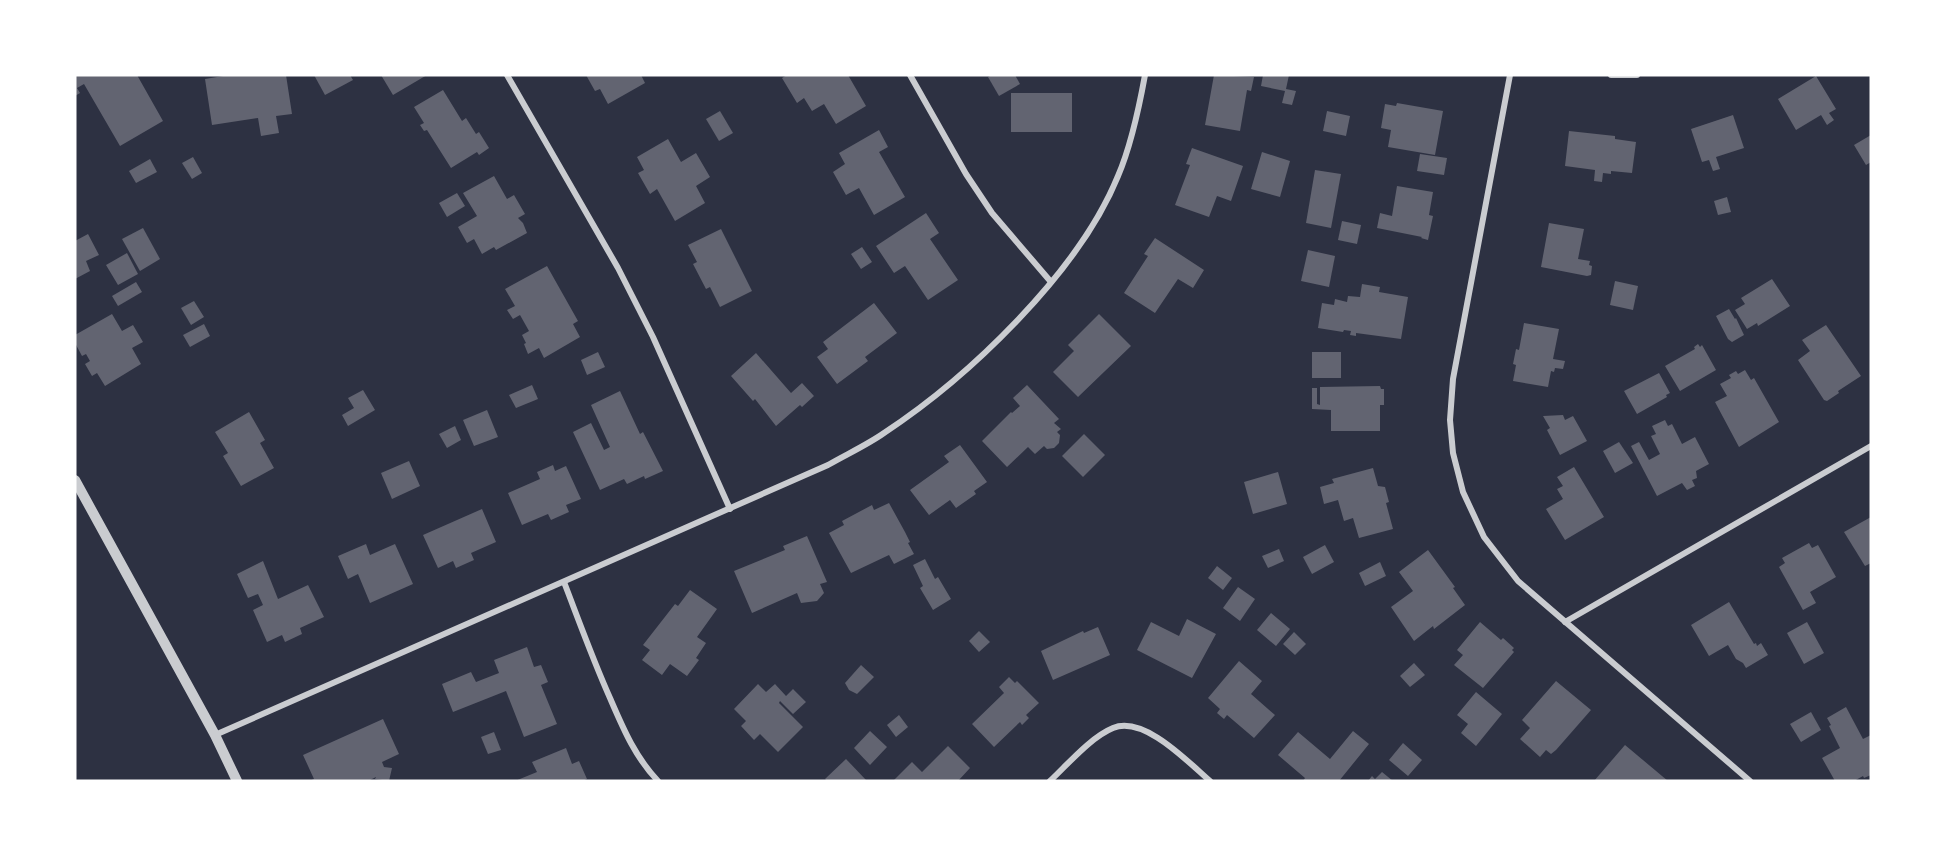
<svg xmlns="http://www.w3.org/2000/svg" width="1946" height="856" font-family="Karla,sans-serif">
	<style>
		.building { fill: #626471 }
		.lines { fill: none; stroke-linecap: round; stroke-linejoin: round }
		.minor { stroke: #caccd0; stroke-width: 6 }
		.tertiary { stroke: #caccd0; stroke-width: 10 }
	</style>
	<rect width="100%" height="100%" fill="#2d3142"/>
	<g class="building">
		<polygon points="75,75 137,75 163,121 120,146 84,84 77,88 80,93 75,96"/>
		<polygon points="229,75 286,75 292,114 276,116 279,133 261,136 258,118 212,125 205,79"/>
		<polygon points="314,75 350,75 353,80 325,95"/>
		<polygon points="381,75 427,75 393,95"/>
		<polygon points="586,75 641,75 645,83 608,104 600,89 595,91"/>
		<polygon points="787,75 848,75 866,106 836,124 824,104 812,111 804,98 797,103 782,78"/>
		<polygon points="992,75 1015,75 1020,84 999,96 988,77"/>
		<polygon points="1214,75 1254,77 1251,91 1247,90 1240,131 1205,125"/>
		<polygon points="1263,75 1289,75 1286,89 1296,91 1292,105 1282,103 1285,91 1261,86"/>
		<polygon points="1816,76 1836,109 1829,113 1834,120 1827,125 1821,115 1796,130 1778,99"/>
		<polygon points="443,90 462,121 466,118 476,134 479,132 489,148 479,155 477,152 451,168 427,130 424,131 420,125 424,123 414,107"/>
		<rect x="1011" y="93" width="61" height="39"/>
		<polygon points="1397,103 1443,111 1435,155 1388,147 1391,130 1381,128 1385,104 1396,106"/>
		<polygon points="720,111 733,133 719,141 706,119"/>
		<polygon points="1327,111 1350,116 1346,136 1323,131"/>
		<polygon points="1733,115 1744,148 1716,157 1720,169 1713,171 1709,160 1702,162 1691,129"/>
		<polygon points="879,130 888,147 879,152 905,197 874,215 859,188 846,195 833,172 845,164 839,153"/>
		<polygon points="1569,131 1615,136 1615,139 1636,142 1632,173 1611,171 1611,174 1603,173 1602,182 1594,181 1595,170 1565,166"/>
		<polygon points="1871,135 1871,162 1866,165 1854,145"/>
		<polygon points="668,139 681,162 696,153 710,177 696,186 705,203 675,221 657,189 650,194 638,173 644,170 637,157"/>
		<polygon points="1192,148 1243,166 1231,201 1217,196 1209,217 1175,205 1190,165 1186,164"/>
		<polygon points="1262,152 1290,161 1280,197 1251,189"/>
		<polygon points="1420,154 1447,158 1444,175 1417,171"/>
		<polygon points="193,157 202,173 192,179 182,163"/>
		<polygon points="150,159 157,172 136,183 129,171"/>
		<polygon points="1315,170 1341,174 1331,228 1306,223"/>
		<polygon points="494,176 507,199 514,195 525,214 518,218 523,223 527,233 496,250 494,247 482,254 474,239 467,243 458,227 477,216 463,193"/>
		<polygon points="1397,186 1433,192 1429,215 1433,216 1428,240 1421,238 1422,237 1377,228 1380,213 1392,216"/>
		<polygon points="457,193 465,206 447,217 439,203"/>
		<polygon points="1727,197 1731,212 1718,215 1714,201"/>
		<polygon points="926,213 939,233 930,239 958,280 928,300 905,266 894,273 876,246"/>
		<polygon points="1342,221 1361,225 1357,244 1338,240"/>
		<polygon points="1549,223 1584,229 1578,259 1590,261 1589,265 1592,266 1591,275 1587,276 1541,267"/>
		<polygon points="143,228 160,259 140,271 122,239"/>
		<polygon points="721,229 752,291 720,307 710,287 706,289 693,264 697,262 688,245"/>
		<polygon points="88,234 99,255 86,261 90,271 75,279 75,241"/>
		<polygon points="1155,238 1204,270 1193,288 1178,279 1155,313 1124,293 1148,256 1144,254"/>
		<polygon points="862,247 872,262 861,269 851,254"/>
		<polygon points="1308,250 1335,256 1329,287 1301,281"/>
		<polygon points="127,253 138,274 118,285 106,265"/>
		<polygon points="547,266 578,321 573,324 580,337 544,358 539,348 528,354 524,344 526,343 522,335 529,331 520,315 513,319 507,310 515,306 505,289"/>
		<polygon points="1772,279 1790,306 1758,326 1757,323 1747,329 1735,310 1745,304 1741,298"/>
		<polygon points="1615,281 1638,286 1633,310 1610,305"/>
		<polygon points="136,282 142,292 118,306 112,296"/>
		<polygon points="1362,284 1380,287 1379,292 1408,297 1401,339 1356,333 1356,336 1350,335 1351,331 1344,330 1343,332 1318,328 1322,303 1334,305 1335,299 1347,302 1348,296 1360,297"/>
		<polygon points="194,301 204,317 191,325 181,308"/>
		<polygon points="874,303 897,333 865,357 868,361 837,384 817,357 828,349 823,342"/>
		<polygon points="1729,309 1735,319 1736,318 1744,335 1732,342 1728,339 1716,316"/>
		<polygon points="112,314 122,331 133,325 143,342 132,348 141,364 105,386 97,373 92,376 85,364 90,361 86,354 82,356 75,343 75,335"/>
		<polygon points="1099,314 1131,346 1078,397 1053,372 1074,351 1068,345"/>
		<polygon points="1524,323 1559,329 1553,359 1565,361 1563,369 1555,368 1554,372 1551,371 1548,387 1513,381 1516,365 1513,364 1516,349 1519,350"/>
		<polygon points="204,324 210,336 190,347 183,335"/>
		<polygon points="1826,325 1861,376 1838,391 1839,393 1827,401 1824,400 1798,360 1810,351 1802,340"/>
		<polygon points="1698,344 1700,347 1702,345 1716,370 1680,391 1665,366 1695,349 1694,347"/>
		<polygon points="598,352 605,367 587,375 581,360"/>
		<rect x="1312" y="352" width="29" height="26"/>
		<polygon points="756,353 791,393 802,383 814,396 802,407 800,405 776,426 755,399 753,401 731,376"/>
		<polygon points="1745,370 1751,380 1754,378 1779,422 1739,447 1715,402 1727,396 1720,384 1731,378 1729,375 1736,371 1738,374"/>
		<polygon points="1659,373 1670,393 1666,395 1667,397 1637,414 1624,391"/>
		<polygon points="532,385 538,399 516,408 509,395"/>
		<polygon points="1027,385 1059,419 1054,423 1061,429 1057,432 1060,435 1059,443 1054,448 1047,449 1044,446 1035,454 1028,447 1007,467 982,441 1011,412 1012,413 1020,406 1013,398"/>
		<polygon points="1380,386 1381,389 1384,389 1384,405 1380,405 1380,431 1331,431 1331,410 1312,409 1312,388 1317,388 1317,404 1320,405 1320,387"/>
		<polygon points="363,390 375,410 348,426 342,415 354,408 348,398"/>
		<polygon points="620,391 640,434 643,432 663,471 645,479 644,476 627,484 624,479 600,490 573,432 591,423 604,450 610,447 591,405"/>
		<polygon points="487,410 498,437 474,446 463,420"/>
		<polygon points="249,412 265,440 260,443 274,468 241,486 223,456 228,453 215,432"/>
		<polygon points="1563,415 1565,420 1573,416 1587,441 1560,455 1547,430 1550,428 1543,416"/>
		<polygon points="1665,420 1668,426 1672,424 1682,444 1695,437 1709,464 1696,471 1697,478 1692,480 1695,486 1687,490 1682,483 1657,496 1631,446 1639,442 1649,460 1660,454 1651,436 1656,434 1652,426"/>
		<polygon points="455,426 461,440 447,448 439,434"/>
		<polygon points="1084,434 1105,455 1083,477 1062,456"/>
		<polygon points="1619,442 1633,463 1615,473 1603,451"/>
		<polygon points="960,445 987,482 974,491 976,494 956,508 950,500 929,515 910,490 949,462 944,456"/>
		<polygon points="409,461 420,486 392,499 381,473"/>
		<polygon points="553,465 555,471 566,466 581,499 566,505 569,512 551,520 548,514 522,525 508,493 540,479 537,472"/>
		<polygon points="1574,467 1604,517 1565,540 1546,509 1563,499 1557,489 1563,486 1557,477"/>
		<polygon points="1373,468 1378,486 1385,487 1389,502 1386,503 1393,529 1359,538 1353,518 1344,521 1338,500 1324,504 1320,487 1334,483 1332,479"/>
		<polygon points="1278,472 1287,504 1253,514 1244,482"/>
		<polygon points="889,503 905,532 910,542 908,543 914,554 894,564 889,555 851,573 829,533 844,525 842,521 872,505 874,510"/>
		<polygon points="482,509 496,542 471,553 474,560 456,568 453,561 438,568 423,535"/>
		<polygon points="1871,517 1871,563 1865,566 1844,532"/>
		<polygon points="807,536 827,582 820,584 824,593 817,601 801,603 797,593 752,613 734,571 785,550 783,546"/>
		<polygon points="1809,543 1812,548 1818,545 1836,577 1810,592 1816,603 1803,610 1779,567 1785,563 1782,558"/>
		<polygon points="366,544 370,555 395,544 413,584 370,603 358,574 348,579 338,556"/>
		<polygon points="1325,545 1334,562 1312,574 1303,557"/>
		<polygon points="1279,549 1284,561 1268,568 1262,556"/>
		<polygon points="1428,550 1455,587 1453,588 1465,605 1434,629 1433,626 1414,641 1391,607 1413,591 1399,572"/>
		<polygon points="925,559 935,579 938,577 951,599 933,610 920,588 923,586 913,565"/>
		<polygon points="263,561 278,599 308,585 324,617 300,628 302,634 285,642 282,635 267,642 253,610 263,605 258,594 248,598 237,574"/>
		<polygon points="1380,562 1386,576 1365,586 1359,573"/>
		<polygon points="1217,566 1232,578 1223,590 1208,578"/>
		<polygon points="1238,587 1255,599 1240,621 1223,608"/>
		<polygon points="690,590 717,609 697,637 706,643 696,658 699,660 687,676 670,664 662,675 642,660 650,650 643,645 675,604 678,606"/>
		<polygon points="1729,602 1754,644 1756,643 1757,646 1761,643 1768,655 1746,668 1743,663 1736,659 1728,645 1709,656 1691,625"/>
		<polygon points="1271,613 1290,629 1276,646 1257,630"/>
		<polygon points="1187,619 1216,634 1192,678 1137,650 1151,622 1179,636"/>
		<polygon points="1480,622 1501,640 1503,638 1514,648 1512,650 1514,652 1483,688 1454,665 1463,655 1457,650"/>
		<polygon points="1807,622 1824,653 1804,664 1787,633"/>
		<polygon points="1098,627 1110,655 1053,680 1041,651 1083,631 1084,633"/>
		<polygon points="979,631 990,642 979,652 969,641"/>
		<polygon points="1294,632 1306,644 1295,655 1283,644"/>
		<polygon points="527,647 534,667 541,665 548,682 541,685 557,724 524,737 506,691 453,712 442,684 471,672 476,682 499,673 494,660"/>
		<polygon points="1239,661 1262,681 1251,694 1275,715 1254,738 1227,715 1224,719 1217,713 1220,709 1208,698"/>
		<polygon points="1414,663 1425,675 1410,687 1400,676"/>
		<polygon points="861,665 874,677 857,694 849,690 845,683"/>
		<polygon points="1009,677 1015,683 1017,681 1039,703 1026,715 1029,718 1022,725 1020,722 994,747 972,724 1004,693 999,687"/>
		<polygon points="1556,681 1591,710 1556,750 1551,754 1546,750 1540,757 1520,739 1530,728 1522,720"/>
		<polygon points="758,684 766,692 775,684 786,696 793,689 806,702 793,714 780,701 779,703 803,727 778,752 760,734 754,740 741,726 746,721 734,709"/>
		<polygon points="1476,692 1502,714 1476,746 1461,733 1468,724 1457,715"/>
		<polygon points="1846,707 1863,739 1871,735 1871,775 1864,778 1863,776 1854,781 1835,781 1822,758 1840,748 1829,726 1831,725 1827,718"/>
		<polygon points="1811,712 1821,730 1801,742 1790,724"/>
		<polygon points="899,715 908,727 896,737 887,725"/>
		<polygon points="383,719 399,754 382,762 384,767 392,768 389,781 375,779 376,777 368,781 309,781 314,779 303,755"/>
		<polygon points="870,731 887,747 870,765 854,748"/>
		<polygon points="1353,731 1369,744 1339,781 1303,781 1305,778 1278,755 1298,732 1330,759"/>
		<polygon points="494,732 501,750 488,754 481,737"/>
		<polygon points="1403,743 1422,760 1408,776 1389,760"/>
		<polygon points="1625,745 1668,781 1594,781"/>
		<polygon points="948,746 970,768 958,781 893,781 912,762 922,772"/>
		<polygon points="566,748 572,764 579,761 587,779 582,781 515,781 537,772 532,762"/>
		<polygon points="846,759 867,781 827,781 825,779"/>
		<polygon points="1382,772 1393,781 1368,781 1372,776 1375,779"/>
	</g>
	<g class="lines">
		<g class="minor">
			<polyline points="507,75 618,268 653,337 730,509"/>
			<polyline points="910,75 966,174 992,213 1051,282"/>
			<polyline points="1510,75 1453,379 1450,420 1453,453 1463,492 1484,537 1518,581 1750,781"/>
			<polyline points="1611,75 1637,75"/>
			<path d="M 564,582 C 579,621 593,660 610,698 C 623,728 635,757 658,781"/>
			<polyline points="1565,622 1871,446"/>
			<path d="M 215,735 L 828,465 C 847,454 867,445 884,433 C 969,377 1079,272 1118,176 C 1131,146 1139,108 1145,75"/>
			<path d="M 1050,781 C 1068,764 1091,737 1113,728 C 1144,715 1189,763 1210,781"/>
		</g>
		<polyline class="tertiary" points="75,480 215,735 237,781"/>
	</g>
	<rect width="1946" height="856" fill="none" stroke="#ffffff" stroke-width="153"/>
</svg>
